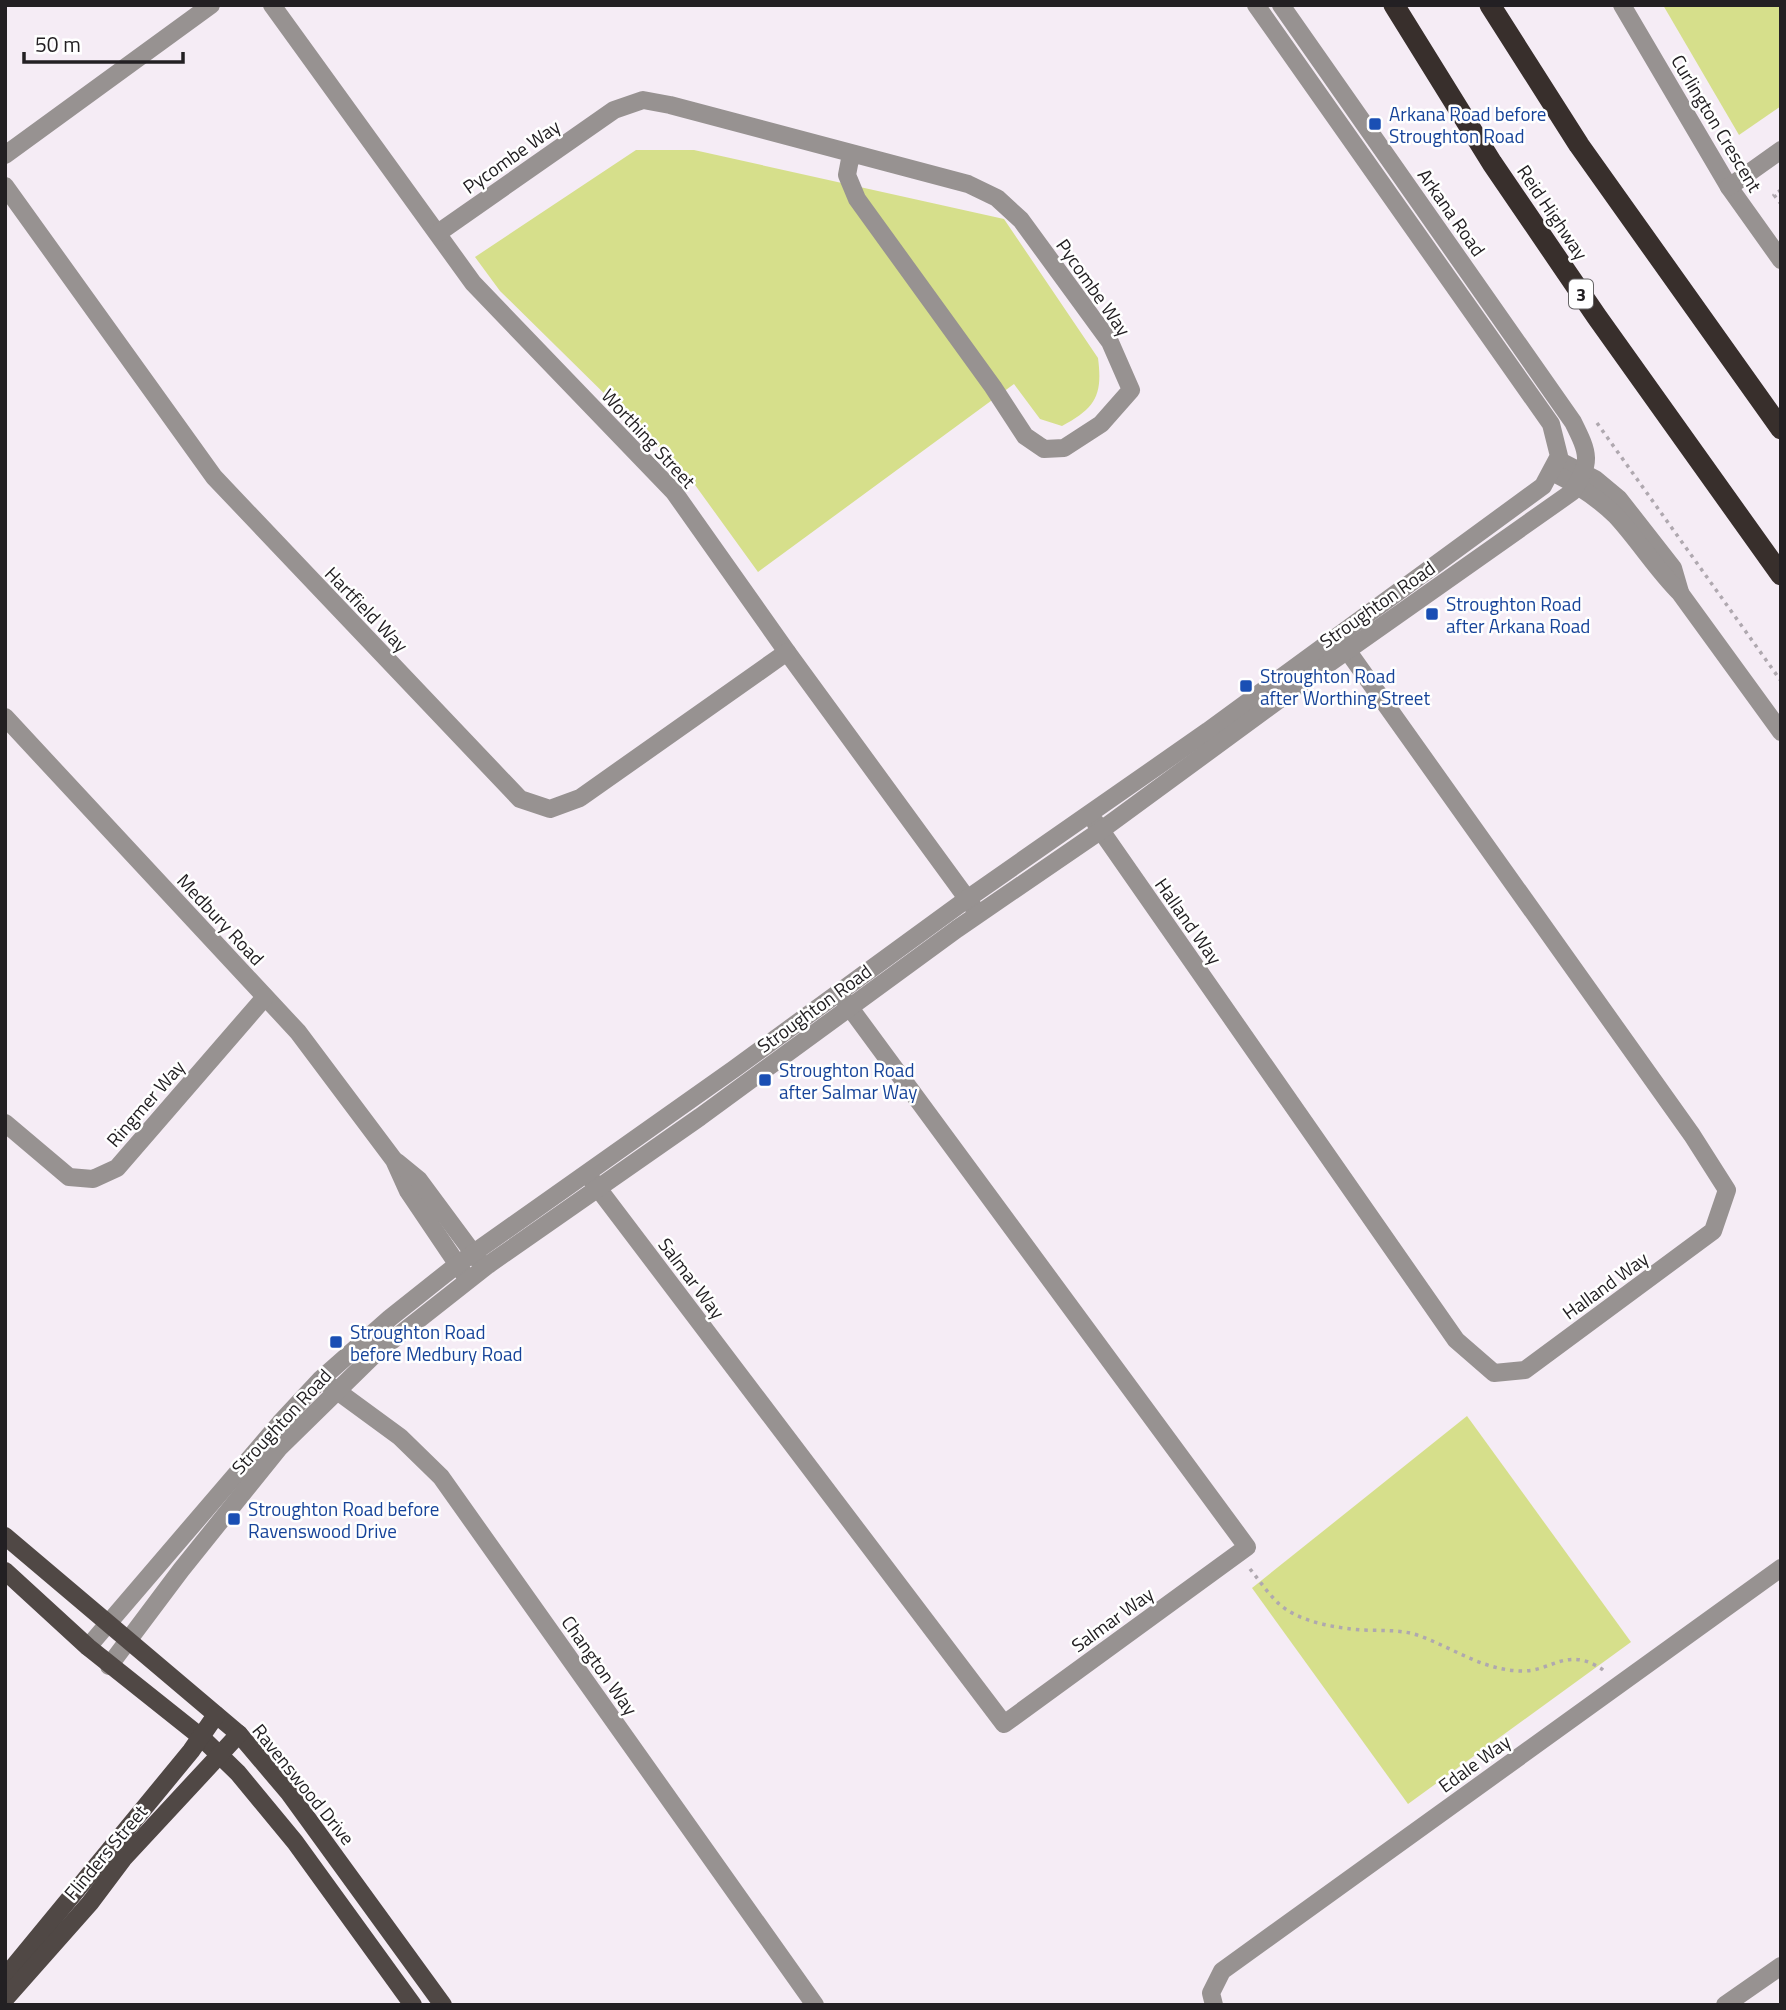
<svg xmlns="http://www.w3.org/2000/svg" width="1786" height="2010" font-family="'Titillium Web',sans-serif">
	<style>
		.green { fill: #d6df8b }
		.lines { fill: none; stroke-linecap: round; stroke-linejoin: round }
		.path { stroke: #afa8af; stroke-width: 3.5; stroke-dasharray: 3.5 5; stroke-linecap: butt }
		.minor { stroke: #979291; stroke-width: 18 }
		.major { stroke: #504845; stroke-width: 18 }
		.highway { stroke: #382f2c; stroke-width: 21 }
		.transit-dot { fill: #1a4fb4; stroke: #fff; stroke-width: 2.5 }
		.labels { text-anchor: middle; dominant-baseline: central; stroke-width: 5; stroke-linejoin: round; paint-order: stroke }
		.shield { fill: #fff; stroke: #656365; stroke-width: 2 }
		.shield-label { font-size: 18px; font-weight: bold; fill: #232023 }
		.transit-label { font-size: 19px; fill: #164399; stroke: #fff; text-anchor: start }
		.street-label { font-size: 19px; fill: #232023; stroke: #fff }
	</style>
	<rect width="100%" height="100%" fill="#f5ecf5"/>
	<g class="green">
		<polygon points="1663,5 1781,5 1781,106 1739,135"/>
		<path d="M 636,150 L 694,150 L 1004,219 L 1098,358 C 1103,396 1095,408 1062,426 L 1040,419 L 1014,384 L 758,572 L 690,478 L 500,291 L 475,257 Z"/>
		<polygon points="1467,1416 1631,1642 1408,1804 1252,1588"/>
	</g>
	<g class="lines">
		<g class="path">
			<polyline points="1781,190 1774,195 1781,204"/>
			<polyline points="1597,423 1781,681"/>
			<path d="M 1250,1569 C 1259,1580 1267,1592 1277,1602 C 1297,1622 1336,1628 1362,1630 C 1382,1631 1401,1629 1420,1636 C 1455,1649 1483,1670 1521,1671 C 1549,1672 1563,1650 1593,1664 C 1598,1667 1602,1668 1606,1673"/>
		</g>
		<g class="minor">
			<polyline points="272,5 473,283 674,492 787,652 974,908"/>
			<polyline points="1622,5 1729,187 1781,260"/>
			<polyline points="5,155 211,5"/>
			<polyline points="5,186 214,477 520,799 550,809 580,798 787,652"/>
			<polyline points="1729,187 1781,150"/>
			<polyline points="438,233 614,110 643,100 670,105 968,184 997,198 1021,220 1110,342 1131,390 1101,424 1064,448 1044,449 1025,436 993,387 857,199 847,175 851,154"/>
			<polyline points="1558,460 1595,479 1619,499 1673,568 1680,592"/>
			<path d="M 1552,472 C 1576,484 1597,497 1616,516 C 1639,541 1656,569 1680,593 L 1781,732"/>
			<polyline points="5,717 298,1032 394,1160 408,1191 464,1274"/>
			<polyline points="1095,822 1456,1340 1494,1373 1525,1370 1713,1231 1727,1190 1692,1135 1342,643"/>
			<polyline points="5,1123 69,1177 93,1179 117,1168 265,997"/>
			<polyline points="397,1162 419,1180 479,1261"/>
			<polyline points="591,1179 1004,1724 1247,1547 845,1001"/>
			<polyline points="329,1385 400,1437 441,1477 815,2005"/>
			<polyline points="88,1647 280,1423 321,1379 390,1318 458,1264 734,1069 967,899 1208,731 1543,486 1559,456 1551,424 1256,5"/>
			<path d="M 109,1666 L 181,1570 L 279,1448 L 375,1354 L 488,1265 L 700,1117 L 957,929 L 1100,831 L 1321,669 L 1572,492 C 1592,462 1589,454 1573,422 L 1281,5"/>
			<polyline points="1214,2005 1211,1993 1222,1971 1781,1568"/>
			<polyline points="1725,2005 1781,1966"/>
		</g>
		<g class="major">
			<polyline points="5,1536 239,1734 289,1793 443,2005"/>
			<polyline points="5,1571 88,1647 201,1737 238,1773 295,1842 413,2005"/>
			<polyline points="5,1977 191,1751 216,1715"/>
			<polyline points="5,1999 90,1903 123,1859 239,1734"/>
		</g>
		<g class="highway">
			<polyline points="1394,5 1492,163 1597,317 1781,575"/>
			<polyline points="1490,5 1579,145 1781,429"/>
		</g>
	</g>
	<g class="transit-dot">
		<rect x="1368" y="117" width="14" height="14" rx="3.5"/>
		<rect x="1425" y="607" width="14" height="14" rx="3.5"/>
		<rect x="1239" y="679" width="14" height="14" rx="3.5"/>
		<rect x="758" y="1073" width="14" height="14" rx="3.5"/>
		<rect x="329" y="1335" width="14" height="14" rx="3.5"/>
		<rect x="227" y="1512" width="14" height="14" rx="3.5"/>
	</g>
	<g class="labels">
		<rect class="shield" x="1569" y="279.5" width="24" height="29" rx="5"/>
		<g class="shield-label">
			<text x="1581" y="294">3</text>
		</g>
		<g class="transit-label">
			<text x="1389" y="113">Arkana Road before<tspan x="1389" dy="22">Stroughton Road</tspan></text>
			<text x="1446" y="603">Stroughton Road<tspan x="1446" dy="22">after Arkana Road</tspan></text>
			<text x="1260" y="675">Stroughton Road<tspan x="1260" dy="22">after Worthing Street</tspan></text>
			<text x="779" y="1069">Stroughton Road<tspan x="779" dy="22">after Salmar Way</tspan></text>
			<text x="350" y="1331">Stroughton Road<tspan x="350" dy="22">before Medbury Road</tspan></text>
			<text x="248" y="1508">Stroughton Road before<tspan x="248" dy="22">Ravenswood Drive</tspan></text>
		</g>
		<g class="street-label">
			<text transform="translate(1717 123) rotate(59)">Curlington Crescent</text>
			<text transform="translate(511 156) rotate(-35)">Pycombe Way</text>
			<text transform="translate(1452 212) rotate(55)">Arkana Road</text>
			<text transform="translate(1553 212) rotate(56)">Reid Highway</text>
			<text transform="translate(1094 287) rotate(55)">Pycombe Way</text>
			<text transform="translate(649 438) rotate(47)">Worthing Street</text>
			<text transform="translate(1377 604) rotate(-35)">Stroughton Road</text>
			<text transform="translate(367 609) rotate(46)">Hartfield Way</text>
			<text transform="translate(221 919) rotate(47)">Medbury Road</text>
			<text transform="translate(1189 921) rotate(55)">Halland Way</text>
			<text transform="translate(814 1008) rotate(-36)">Stroughton Road</text>
			<text transform="translate(145 1103) rotate(-49)">Ringmer Way</text>
			<text transform="translate(692 1278) rotate(53)">Salmar Way</text>
			<text transform="translate(1605 1285) rotate(-36)">Halland Way</text>
			<text transform="translate(281 1421) rotate(-47)">Stroughton Road</text>
			<text transform="translate(1112 1619) rotate(-36)">Salmar Way</text>
			<text transform="translate(600 1665) rotate(55)">Changton Way</text>
			<text transform="translate(1474 1763) rotate(-36)">Edale Way</text>
			<text transform="translate(304 1784) rotate(51)">Ravenswood Drive</text>
			<text transform="translate(105 1852) rotate(-50)">Flinders Street</text>
		</g>
	</g>
	<rect width="1786" height="2010" fill="none" stroke="#232023" stroke-width="14"/>
	<path d="M24 52v10h159v-10" fill="none" stroke="#232023" stroke-width="3.5"/>
	<text x="35" y="52" font-size="21" fill="#232023" stroke="#ffffff" stroke-width="5" paint-order="stroke">50 m</text>
</svg>
